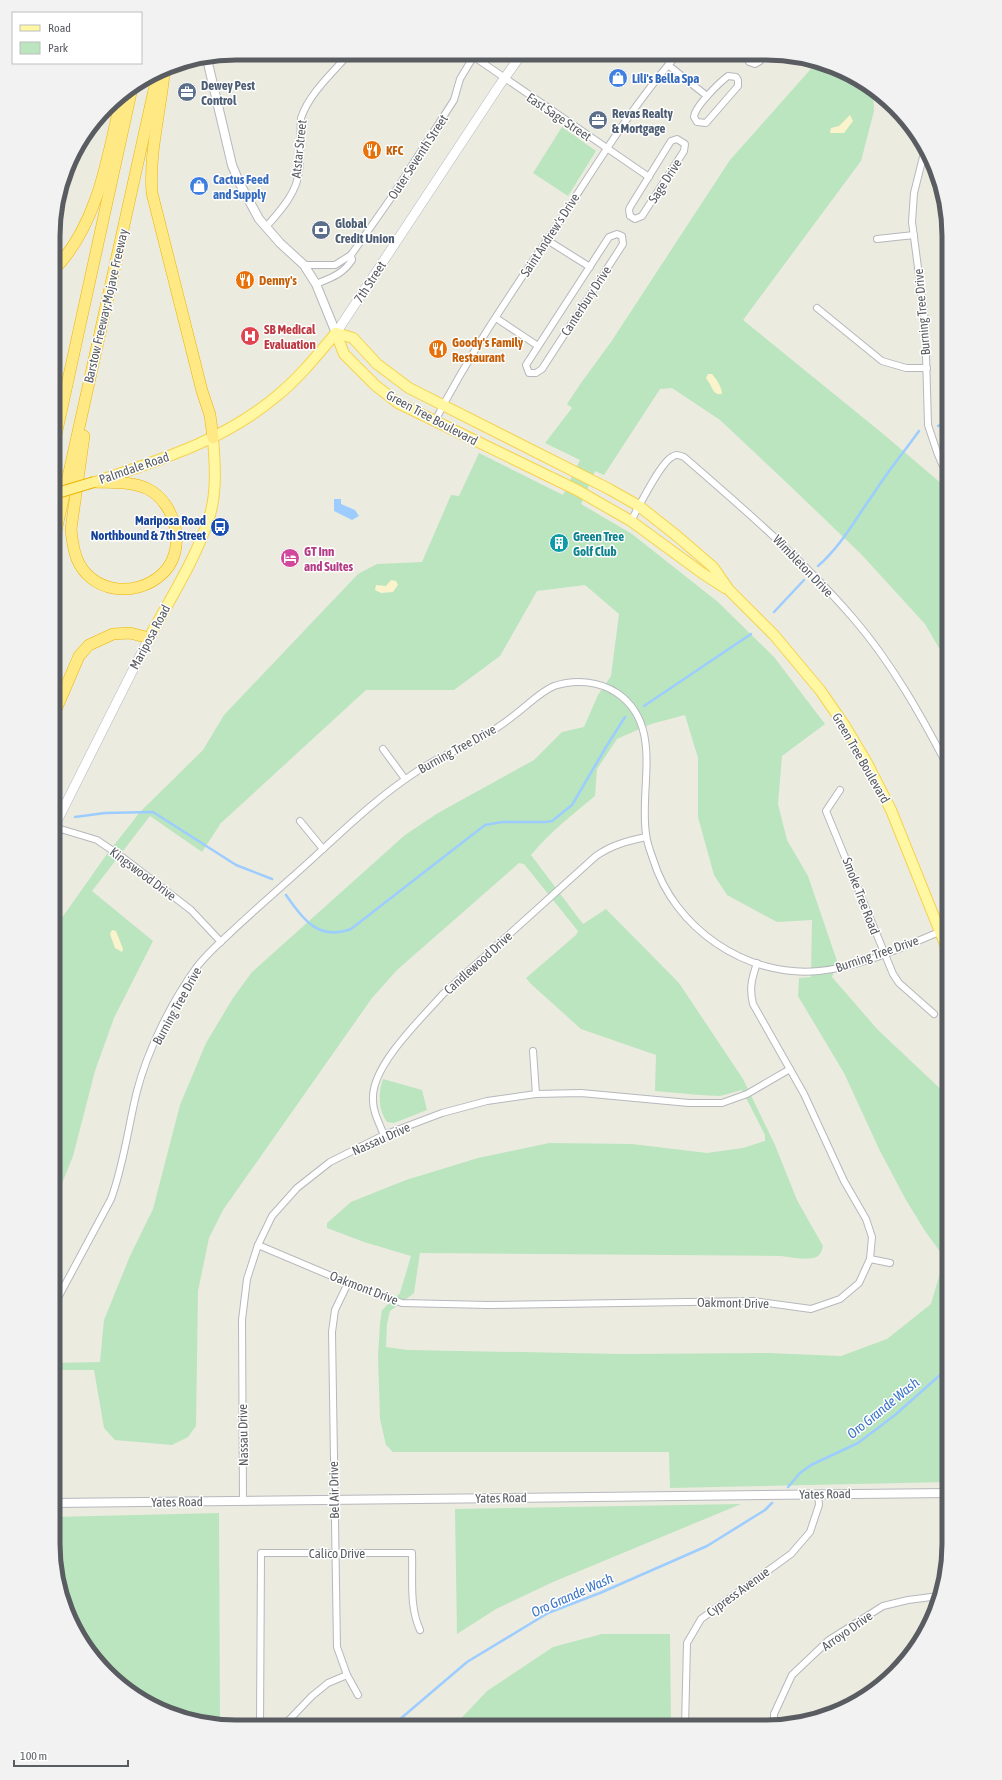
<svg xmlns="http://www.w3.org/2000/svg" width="1002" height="1780" font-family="'Asap Condensed',sans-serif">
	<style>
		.green { fill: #bae5be; fill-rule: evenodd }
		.sand { fill: #fbf3cc }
		.water { fill: #9dcdff }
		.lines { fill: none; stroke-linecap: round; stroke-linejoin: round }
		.stream { stroke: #9dcdff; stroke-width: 2.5 }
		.minor-casing { stroke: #b6b8bd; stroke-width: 8 }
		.tertiary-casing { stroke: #b6b8bd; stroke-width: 10 }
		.secondary-casing { stroke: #b6b9bf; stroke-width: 10 }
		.primary-casing { stroke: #f5d34f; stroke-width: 12 }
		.motorway-casing { stroke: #ecb400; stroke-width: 12 }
		.minor { stroke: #fff; stroke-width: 6 }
		.tertiary { stroke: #fff; stroke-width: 8 }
		.secondary { stroke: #fff; stroke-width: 9 }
		.primary { stroke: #fff7a2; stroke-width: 10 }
		.motorway { stroke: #ffe984; stroke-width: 11 }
		.trunk-bridge-casing { stroke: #ecb400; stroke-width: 12; stroke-linecap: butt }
		.trunk-bridge { stroke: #fff093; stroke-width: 10 }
		.labels { text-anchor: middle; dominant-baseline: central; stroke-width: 3; stroke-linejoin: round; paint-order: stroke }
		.shop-label { font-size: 13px; font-weight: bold; fill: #366cbe; stroke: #fff; text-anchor: start }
		.service-label { font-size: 13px; font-weight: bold; fill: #4e5e75; stroke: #fff; text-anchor: start }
		.street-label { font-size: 13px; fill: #595c61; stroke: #fff }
		.food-label { font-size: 13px; font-weight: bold; fill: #c56008; stroke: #fff; text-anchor: start }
		.health-label { font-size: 13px; font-weight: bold; fill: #be3a42; stroke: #fff; text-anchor: start }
		.transit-label { font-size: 13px; font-weight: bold; fill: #164399; stroke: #fff; text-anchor: end }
		.culture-label { font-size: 13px; font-weight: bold; fill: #0d838f; stroke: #fff; text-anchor: start }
		.hotel-label { font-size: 13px; font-weight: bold; fill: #b23c85; stroke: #fff; text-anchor: start }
		.water-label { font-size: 14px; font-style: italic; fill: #3c75c6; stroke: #fff }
		.rim { fill: none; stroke: #595c61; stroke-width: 5 }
	</style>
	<rect width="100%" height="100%" fill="#ecebe0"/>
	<g class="green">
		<path d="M 817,62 L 847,72 L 873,89 L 874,111 L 861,161 L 743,320 L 882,433 L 949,490 L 949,665 L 925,624 L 861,554 L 787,483 L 720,420 L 672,388 L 660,389 L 604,475 L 595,471 L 581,504 L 632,534 L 718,602 L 774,657 L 825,724 L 782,756 L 778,804 L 787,840 L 808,876 L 837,961 L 832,977 L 877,1029 L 949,1097 L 949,1482 L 670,1488 L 669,1452 L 393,1452 L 386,1445 L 380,1419 L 378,1355 L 380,1324 L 382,1310 L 400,1293 L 411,1256 L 364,1242 L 327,1228 L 327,1223 L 351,1202 L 406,1180 L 478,1158 L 549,1143 L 632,1144 L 707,1153 L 743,1148 L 765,1141 L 765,1135 L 742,1090 L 720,1096 L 700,1095 L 655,1091 L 656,1055 L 581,1029 L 531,984 L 526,978 L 576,935 L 578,931 L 524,864 L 519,863 L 397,970 L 372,998 L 223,1210 L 209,1238 L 198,1291 L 196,1426 L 188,1437 L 172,1445 L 115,1440 L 104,1428 L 94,1370 L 53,1370 L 53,1363 L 100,1362 L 104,1320 L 130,1256 L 153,1209 L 180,1105 L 206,1043 L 233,998 L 252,972 L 405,835 L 438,813 L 534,760 L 562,732 L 584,727 L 598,695 L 611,676 L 619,614 L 585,585 L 537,591 L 500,656 L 454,690 L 366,690 L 221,823 L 202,852 L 150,816 L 92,891 L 153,941 L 114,1018 L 95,1071 L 73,1156 L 53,1206 L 54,929 L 107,854 L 140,812 L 203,750 L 224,715 L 358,574 L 377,564 L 422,562 L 451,495 L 459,496 L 479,453 L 563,495 L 580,460 L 545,443 L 572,408 L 567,404 L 581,383 L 611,342 L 730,160 ZM 685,715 L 698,758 L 698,817 L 714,875 L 727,895 L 777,922 L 812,920 L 811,977 L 799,978 L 798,996 L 844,1073 L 880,1151 L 906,1200 L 925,1231 L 941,1253 L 943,1263 L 931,1304 L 887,1339 L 841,1356 L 769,1353 L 623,1354 L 407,1350 L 386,1347 L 387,1324 L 390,1311 L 414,1293 L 420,1253 L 781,1256 C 789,1257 813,1262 819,1255 C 821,1253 822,1249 823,1246 L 797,1200 L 775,1145 L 743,1079 L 679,983 L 606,909 L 583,924 L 531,855 C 550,832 572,815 595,796 L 597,769 L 617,739 L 651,724 Z"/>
		<polygon points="562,127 596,151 568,196 533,173"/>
		<path d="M 383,1079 L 422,1090 L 427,1110 L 394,1123 L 387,1122 C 378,1110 378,1093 383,1079 Z"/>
		<polygon points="741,1504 553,1582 496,1609 457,1634 455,1509"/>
		<polygon points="219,1513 220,1725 212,1725 166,1713 125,1689 91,1655 63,1603 53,1544 53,1517"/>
		<polygon points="602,1634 670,1634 671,1727 454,1726 487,1691 553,1647"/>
	</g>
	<g class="sand">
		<polygon points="850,115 853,121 844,133 830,133 831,128 839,126"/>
		<path d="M 708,374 L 712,374 C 717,380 722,387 722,394 C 714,395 713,390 710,384 C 709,382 707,380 706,378 Z"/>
		<polygon points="391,580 396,581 398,585 393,592 381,593 375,590 376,585 386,586"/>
		<polygon points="112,930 116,931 123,949 122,952 115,948 110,934"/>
	</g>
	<polygon class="water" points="334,499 341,499 341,504 355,510 359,516 352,520 334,511"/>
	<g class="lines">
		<g class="stream">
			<polyline points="938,426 949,421"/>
			<path d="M 818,566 C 842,545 856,518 874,493 C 888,471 904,452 919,431"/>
			<polyline points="774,612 804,580"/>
			<polyline points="644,706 751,634"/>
			<polyline points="75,817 105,813 153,812 236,865 272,879"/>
			<path d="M 286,895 C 304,920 318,941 351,929 L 485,825 L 502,822 L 546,822 L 552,821 L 572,805 L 606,747 L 625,717"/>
			<polyline points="788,1487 800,1473 811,1465 858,1443 895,1415 949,1367"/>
			<polyline points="392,1726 467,1662 548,1613 600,1593 707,1546 765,1510 772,1503"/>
		</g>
		<g class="minor-casing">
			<g id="minor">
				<polyline points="470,54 649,177"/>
				<polyline points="746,56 749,62 755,64 760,61 764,56"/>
				<polyline points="668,65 707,96"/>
				<path d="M 728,76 L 736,77 L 738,80 L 738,86 L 706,123 L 697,122 L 694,117 C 695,106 719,83 728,76 Z"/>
				<polygon points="677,139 685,144 684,151 642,216 635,219 630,216 629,210 630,207 671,141"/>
				<polyline points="925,149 914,193 912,222 925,321 928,425 937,452 942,464 949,473"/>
				<path d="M 266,227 C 280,211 297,193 299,171 C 301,154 300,136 301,118 C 309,94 332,73 349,54"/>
				<polygon points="617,234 622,236 623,244 542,369 536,373 529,373 526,365 609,237"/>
				<polyline points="877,239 914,235"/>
				<polyline points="547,240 590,267"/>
				<polyline points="351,255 391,198 454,100 460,79 475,54"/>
				<polyline points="304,265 335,265 351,255"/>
				<path d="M 316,284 C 331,278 343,274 352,260 L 351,255"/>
				<polyline points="817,308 882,361 906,368 927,368"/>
				<polyline points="496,318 538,346"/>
				<path d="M 435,421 C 472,349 518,283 563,216 C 599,161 633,105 676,56"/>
				<path d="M 631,521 C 638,508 661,462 672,457 C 676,454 679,455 684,457 C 743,508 802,559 853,618 C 892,663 922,717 949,769"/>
				<polyline points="383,749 405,779"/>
				<polyline points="840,790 826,811 893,974 899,983 934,1014"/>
				<polyline points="300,821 323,849"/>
				<polyline points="54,827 97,840 122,857 191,910 221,942"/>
				<polyline points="533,1051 536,1094"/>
				<path d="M 384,1135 C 379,1123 372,1110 373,1097 C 373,1064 422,1018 443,994 L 596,856 C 612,845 627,841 646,837"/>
				<path d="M 258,1245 L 348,1283 L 402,1303 L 488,1305 L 753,1301 L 811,1309 L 840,1299 L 859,1283 L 870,1259 L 872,1237 L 866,1219 L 844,1181 L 804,1094 L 753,1004 C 749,988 752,978 757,963"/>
				<polyline points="870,1259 890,1263"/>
				<polyline points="348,1283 335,1310 332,1332 337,1647 347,1675 358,1695"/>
				<path d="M 53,1307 L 111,1199 C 124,1164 128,1127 137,1091 C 148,1049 171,1003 196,968 C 205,956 217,945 228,935 C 249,915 270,897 291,878 C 332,842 370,802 416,772 C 437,757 463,749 485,735 C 496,729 507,721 517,713 C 529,704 540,692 554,686 C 575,679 599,681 617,693 C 664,725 639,787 646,834 C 647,842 650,851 653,859 C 674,928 746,978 819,971 C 862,967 909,944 949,928"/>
				<polyline points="243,1501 242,1320 247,1279 258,1245 272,1216 297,1188 330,1162 384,1135 442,1113 487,1101 536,1094 581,1093 689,1103 722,1103 747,1094 790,1069"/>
				<polyline points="260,1724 279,1725 288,1721 312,1696 328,1683 347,1675"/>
				<path d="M 260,1726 L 261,1553 L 412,1553 C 413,1578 409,1606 420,1630"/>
				<polyline points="774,1726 774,1714 792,1675 829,1640 883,1606 908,1600 939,1596"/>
				<polyline points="685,1727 687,1643 701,1619 791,1554 810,1532 819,1505 818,1494"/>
			</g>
		</g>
		<g class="tertiary-casing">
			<g id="tertiary">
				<polyline points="207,59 232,165 239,182 259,219 280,243 304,265 316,284 336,333"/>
				<polyline points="53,1503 949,1493"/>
			</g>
		</g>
		<g class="secondary-casing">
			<g id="secondary">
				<polyline points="336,333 499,86 521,55"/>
				<polyline points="54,827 149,638"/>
			</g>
		</g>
		<g class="primary-casing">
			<g id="primary">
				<polyline points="336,333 353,338 377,364 409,388 609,489 639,506 677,536 713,567 729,590 774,635 820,690 845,726 867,763 891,810 949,954"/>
				<polyline points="336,333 344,354 375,385 398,403 577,490 631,521 702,573 725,588"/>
				<path d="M 98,481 C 163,459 225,440 278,395 C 300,377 318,354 336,333"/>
				<path d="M 149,638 C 170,599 197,557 210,515 C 217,490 215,463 213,438"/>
			</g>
		</g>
		<g class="motorway-casing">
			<g id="motorway">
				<path d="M 164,74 C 160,114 149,153 152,193 L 202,391 L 210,415 L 213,438"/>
				<path d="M 54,270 C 99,223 108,155 122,94"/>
				<path d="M 84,436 L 71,529 C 72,540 73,549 77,559 C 91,593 135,598 161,575 C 188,552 177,504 148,489 C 132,481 111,483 94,482"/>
				<polyline points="54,444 132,88"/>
				<polyline points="54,540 158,72"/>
				<polyline points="54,714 79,656 89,645 113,634 130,633 149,638"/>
			</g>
		</g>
		<use href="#minor" class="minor"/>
		<use href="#tertiary" class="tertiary"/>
		<use href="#secondary" class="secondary"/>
		<use href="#primary" class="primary"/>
		<use href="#motorway" class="motorway"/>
		<g class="trunk-bridge-casing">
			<polyline id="trunk-bridge" points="54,494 94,482"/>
		</g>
		<use href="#trunk-bridge" class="trunk-bridge"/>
	</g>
	<defs>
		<g id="shop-disc" transform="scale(1)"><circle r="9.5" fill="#3f7fe0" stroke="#fff"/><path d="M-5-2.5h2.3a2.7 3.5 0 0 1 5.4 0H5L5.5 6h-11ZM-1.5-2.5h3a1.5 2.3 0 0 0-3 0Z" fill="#fff"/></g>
		<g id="office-disc" transform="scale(1)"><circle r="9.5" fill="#5c6f8a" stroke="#fff"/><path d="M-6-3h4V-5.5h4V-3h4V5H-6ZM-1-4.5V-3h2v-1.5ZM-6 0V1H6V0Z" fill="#fff"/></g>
		<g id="restaurant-disc" transform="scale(1)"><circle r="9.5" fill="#e8710a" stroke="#fff"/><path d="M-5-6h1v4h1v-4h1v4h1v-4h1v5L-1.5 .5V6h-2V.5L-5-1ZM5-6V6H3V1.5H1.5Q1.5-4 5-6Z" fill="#fff"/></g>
		<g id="bank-disc" transform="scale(1)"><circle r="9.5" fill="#5c6f8a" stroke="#fff"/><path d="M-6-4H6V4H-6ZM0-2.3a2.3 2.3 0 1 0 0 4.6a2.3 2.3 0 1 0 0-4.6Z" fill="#fff"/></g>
		<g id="hospital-disc" transform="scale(1)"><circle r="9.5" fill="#e0444e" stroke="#fff"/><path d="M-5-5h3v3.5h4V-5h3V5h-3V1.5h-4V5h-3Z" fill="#fff"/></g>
		<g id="bus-disc" transform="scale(1)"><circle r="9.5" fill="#1a4fb4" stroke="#fff"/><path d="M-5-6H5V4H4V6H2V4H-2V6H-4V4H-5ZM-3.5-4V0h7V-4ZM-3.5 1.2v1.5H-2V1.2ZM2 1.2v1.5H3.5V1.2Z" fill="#fff"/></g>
		<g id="building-disc" transform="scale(1)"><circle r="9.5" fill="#0f9aa8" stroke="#fff"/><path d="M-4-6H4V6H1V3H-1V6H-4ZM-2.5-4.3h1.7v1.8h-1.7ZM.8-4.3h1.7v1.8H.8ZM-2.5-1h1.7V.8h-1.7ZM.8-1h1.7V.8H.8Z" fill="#fff"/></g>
		<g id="hotel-disc" transform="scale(1)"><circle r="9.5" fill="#d1479c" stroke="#fff"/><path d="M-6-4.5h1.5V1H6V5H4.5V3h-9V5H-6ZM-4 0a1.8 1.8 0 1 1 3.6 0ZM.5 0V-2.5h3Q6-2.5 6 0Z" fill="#fff"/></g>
	</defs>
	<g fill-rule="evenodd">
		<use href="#shop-disc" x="618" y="78"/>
		<use href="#office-disc" x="187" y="92"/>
		<use href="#office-disc" x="598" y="120"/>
		<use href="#restaurant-disc" x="372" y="150"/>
		<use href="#shop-disc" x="199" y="186"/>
		<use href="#bank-disc" x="321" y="230"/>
		<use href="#restaurant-disc" x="245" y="280"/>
		<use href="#hospital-disc" x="250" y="336"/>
		<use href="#restaurant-disc" x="438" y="349"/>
		<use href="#bus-disc" x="220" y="527"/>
		<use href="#building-disc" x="559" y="543"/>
		<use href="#hotel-disc" x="290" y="558"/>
	</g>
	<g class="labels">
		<g class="shop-label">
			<text x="632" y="78">Lili's Bella Spa</text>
			<text x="213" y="179">Cactus Feed<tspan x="213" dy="15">and Supply</tspan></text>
		</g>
		<g class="service-label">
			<text x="201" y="85">Dewey Pest<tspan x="201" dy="15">Control</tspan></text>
			<text x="612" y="113">Revas Realty<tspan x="612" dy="15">&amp; Mortgage</tspan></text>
			<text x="335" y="223">Global<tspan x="335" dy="15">Credit Union</tspan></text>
		</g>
		<g class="street-label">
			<text transform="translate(559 117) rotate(34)">East Sage Street</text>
			<text transform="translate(299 149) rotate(-84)">Atstar Street</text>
			<text transform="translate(418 157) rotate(-57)">Outer Seventh Street</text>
			<text transform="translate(665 181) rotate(-57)">Sage Drive</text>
			<text transform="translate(550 235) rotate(-57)">Saint Andrew's Drive</text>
			<text transform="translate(370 282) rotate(-57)">7th Street</text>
			<text transform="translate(586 301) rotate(-57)">Canterbury Drive</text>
			<text transform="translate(106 306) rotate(-77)">Barstow Freeway;Mojave Freeway</text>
			<text transform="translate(922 312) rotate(-95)">Burning Tree Drive</text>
			<text transform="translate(432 418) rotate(28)">Green Tree Boulevard</text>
			<text transform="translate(134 468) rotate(-19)">Palmdale Road</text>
			<text transform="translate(803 566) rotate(46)">Wimbleton Drive</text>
			<text transform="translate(150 637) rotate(-62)">Mariposa Road</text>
			<text transform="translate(457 749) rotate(-29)">Burning Tree Drive</text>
			<text transform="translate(861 758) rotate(60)">Green Tree Boulevard</text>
			<text transform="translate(143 874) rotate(37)">Kingswood Drive</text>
			<text transform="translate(861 896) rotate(69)">Smoke Tree Road</text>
			<text transform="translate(877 954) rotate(-19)">Burning Tree Drive</text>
			<text transform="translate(478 963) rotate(-42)">Candlewood Drive</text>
			<text transform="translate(177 1006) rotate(-61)">Burning Tree Drive</text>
			<text transform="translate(381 1139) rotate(-24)">Nassau Drive</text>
			<text transform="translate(364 1288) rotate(21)">Oakmont Drive</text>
			<text transform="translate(733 1303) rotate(1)">Oakmont Drive</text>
			<text transform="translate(243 1435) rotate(-91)">Nassau Drive</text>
			<text transform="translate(334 1490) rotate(-91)">Bel Air Drive</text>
			<text transform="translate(825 1494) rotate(-1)">Yates Road</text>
			<text transform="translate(501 1498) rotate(-1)">Yates Road</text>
			<text transform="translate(177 1502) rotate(-1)">Yates Road</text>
			<text x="337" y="1553">Calico Drive</text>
			<text transform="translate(738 1592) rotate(-36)">Cypress Avenue</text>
			<text transform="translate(847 1631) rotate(-35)">Arroyo Drive</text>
		</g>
		<g class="food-label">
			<text x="386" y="150">KFC</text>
			<text x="259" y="280">Denny's</text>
			<text x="452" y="342">Goody's Family<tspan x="452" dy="15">Restaurant</tspan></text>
		</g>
		<g class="health-label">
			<text x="264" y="329">SB Medical<tspan x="264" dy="15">Evaluation</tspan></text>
		</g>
		<g class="transit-label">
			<text x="206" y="520">Mariposa Road<tspan x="206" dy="15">Northbound &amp; 7th Street</tspan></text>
		</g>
		<g class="culture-label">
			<text x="573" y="536">Green Tree<tspan x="573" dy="15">Golf Club</tspan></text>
		</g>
		<g class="hotel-label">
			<text x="304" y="551">GT Inn<tspan x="304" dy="15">and Suites</tspan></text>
		</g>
		<g class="water-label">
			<text transform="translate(883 1408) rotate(-39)">Oro Grande Wash</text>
			<text transform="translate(572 1595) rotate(-24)">Oro Grande Wash</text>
		</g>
	</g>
	<path d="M0 0H1002V1780H0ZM236 60H766A176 176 0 0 1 942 236V1544A176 176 0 0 1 766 1720H236A176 176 0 0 1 60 1544V236A176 176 0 0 1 236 60Z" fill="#f2f2f2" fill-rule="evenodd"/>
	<path class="rim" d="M236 60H766A176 176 0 0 1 942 236V1544A176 176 0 0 1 766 1720H236A176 176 0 0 1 60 1544V236A176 176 0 0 1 236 60Z"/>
	<rect x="12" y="12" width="130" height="52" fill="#ffffff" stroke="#bdbec0"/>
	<rect x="20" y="25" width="20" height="6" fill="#fff7a2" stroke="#bdbec0"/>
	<text x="48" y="32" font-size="12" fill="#595c61">Road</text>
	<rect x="20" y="42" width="20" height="12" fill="#bae5be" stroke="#bdbec0"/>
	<text x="48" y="52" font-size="12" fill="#595c61">Park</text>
	<path d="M14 1760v6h114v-6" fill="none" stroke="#595c61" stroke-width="2"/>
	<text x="20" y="1760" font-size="12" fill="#595c61" stroke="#ffffff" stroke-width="3" paint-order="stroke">100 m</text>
</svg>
